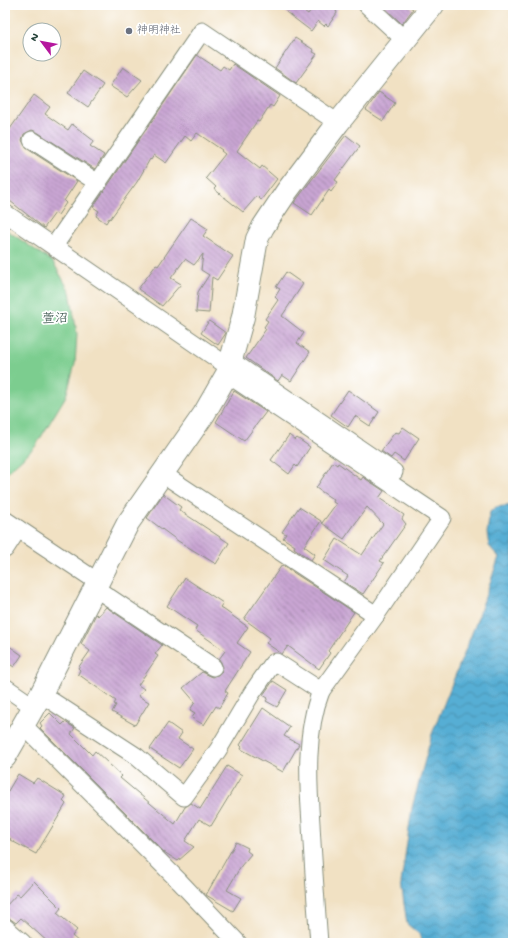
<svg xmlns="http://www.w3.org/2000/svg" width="518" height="948" font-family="'Gochi Hand','Klee One',sans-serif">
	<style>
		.park { fill: #7bcd8f; stroke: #4d8562 }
		.water { fill: url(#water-waves); stroke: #3a7684 }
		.building { fill: url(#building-back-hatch) }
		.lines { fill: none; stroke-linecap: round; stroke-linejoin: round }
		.street-casing { stroke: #888f7c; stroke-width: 19 }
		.secondary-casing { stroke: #888f7c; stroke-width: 24 }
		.street { stroke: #fff; stroke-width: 17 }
		.secondary { stroke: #fff; stroke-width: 22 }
		.worship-dot { fill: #6b7280; stroke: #fff; stroke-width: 1.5 }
		.labels { text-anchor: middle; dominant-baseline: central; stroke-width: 3.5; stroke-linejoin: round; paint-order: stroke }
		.worship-label { font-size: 11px; fill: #5b616d; stroke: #fff; text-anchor: start }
		.quarter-label { font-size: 13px; fill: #1f3d34; stroke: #fff }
	</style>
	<defs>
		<pattern id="water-waves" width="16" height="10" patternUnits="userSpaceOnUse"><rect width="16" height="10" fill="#56aed4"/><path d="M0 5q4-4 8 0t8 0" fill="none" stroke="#478fad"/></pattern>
		<pattern id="building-back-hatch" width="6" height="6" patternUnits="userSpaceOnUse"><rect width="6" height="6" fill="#c9a5d3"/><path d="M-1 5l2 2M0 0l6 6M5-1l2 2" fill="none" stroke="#a388ac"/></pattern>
	</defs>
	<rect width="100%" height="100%" fill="#fff"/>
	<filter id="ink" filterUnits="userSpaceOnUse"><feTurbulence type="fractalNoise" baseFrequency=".025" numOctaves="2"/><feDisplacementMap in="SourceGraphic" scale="8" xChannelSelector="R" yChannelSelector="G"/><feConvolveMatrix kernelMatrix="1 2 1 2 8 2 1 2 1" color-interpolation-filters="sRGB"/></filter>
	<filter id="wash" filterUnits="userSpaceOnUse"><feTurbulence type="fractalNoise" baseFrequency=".012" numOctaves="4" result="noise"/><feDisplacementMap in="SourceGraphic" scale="16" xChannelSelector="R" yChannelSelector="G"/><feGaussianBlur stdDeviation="0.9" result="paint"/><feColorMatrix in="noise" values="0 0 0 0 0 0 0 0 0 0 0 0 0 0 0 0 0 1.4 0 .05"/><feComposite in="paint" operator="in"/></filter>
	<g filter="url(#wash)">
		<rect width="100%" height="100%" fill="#f1e1c3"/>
		<polygon class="park" points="5,229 53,262 70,292 77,334 75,364 66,396 35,447 5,474"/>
		<polygon class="water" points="513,505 513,943 422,943 419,934 407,924 401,883 412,808 432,734 476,623 499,557 489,546 487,533 490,512 496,507"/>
		<g id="blocks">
			<g class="building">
				<polygon points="291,5 296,5 308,14 315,5 340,5 336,11 337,13 328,26 326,24 324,26 318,21 311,31 286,12"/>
				<polygon points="382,5 408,5 413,9 402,24"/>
				<polygon points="295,38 314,50 313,52 317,54 296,83 275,68"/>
				<polygon points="197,55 220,70 223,66 229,70 233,64 280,96 273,107 270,105 259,122 257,121 237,151 260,169 262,166 277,179 261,200 257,196 243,212 214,189 216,187 206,178 225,154 221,151 222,150 197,133 191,141 185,136 166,163 154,155 151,160 150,159 137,182 110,219 109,218 106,223 96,216 99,211 93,207"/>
				<polygon points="123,67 142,80 127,97 110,86"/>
				<polygon points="83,71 103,85 88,107 68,93"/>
				<polygon points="379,92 395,103 383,121 366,110"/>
				<polygon points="34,95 50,107 45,114 68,130 72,124 94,141 90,146 104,155 95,169 37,132 32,130 24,134 22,140 26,148 77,181 64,201 66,203 58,215 55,213 44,228 5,197 5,136"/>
				<polygon points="346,135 360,146 335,180 338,182 331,192 329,190 312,215 294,203"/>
				<polygon points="191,218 208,229 203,236 233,256 217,280 212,277 209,313 196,312 198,292 209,275 201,270 203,254 194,265 185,259 171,278 181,284 162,306 138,289 156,265 158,266"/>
				<polygon points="286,272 303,284 282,316 304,333 297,343 310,352 291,381 282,375 278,381 246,358 266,329 264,327 268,321 265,319 278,300 275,297 280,289 276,287"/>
				<polygon points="209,321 226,333 218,345 201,333"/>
				<polygon points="348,390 379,412 370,426 355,416 348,427 331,415"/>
				<polygon points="234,391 266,412 244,441 216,422"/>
				<polygon points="403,427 419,438 404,461 394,454 391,458 381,451 395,432 399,433"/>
				<polygon points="289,435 295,440 297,438 310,447 297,467 295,465 289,474 271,460"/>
				<polygon points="333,462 337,465 338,463 361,480 363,477 384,491 379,498 404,515 402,519 406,524 380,561 384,563 363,594 344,582 348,576 324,560 337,539 362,555 383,524 367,507 344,539 322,523 336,504 333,502 334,500 316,488"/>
				<polygon points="163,494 181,507 179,510 229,543 216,564 178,541 147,518"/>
				<polygon points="299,507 321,521 304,546 315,554 311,560 294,548 295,546 283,538 286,534 282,532"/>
				<polygon points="282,565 354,612 328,651 330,653 319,669 288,646 282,654 266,643 270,638 244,619"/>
				<polygon points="185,578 223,603 220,607 248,627 237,643 250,652 225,691 228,693 219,708 216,706 204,725 192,718 195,713 190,710 195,702 183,688 202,672 213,677 221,673 223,667 219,659 225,651 195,630 197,626 167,606"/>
				<polygon points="106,607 162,645 155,654 158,656 138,685 144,689 138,696 149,702 135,725 112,712 116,705 114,704 116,701 78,674 80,670 78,668 90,651 81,644 96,614 98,616"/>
				<polygon points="5,643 22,655 14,667 5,661"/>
				<polygon points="273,681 287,690 277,707 266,701 268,698 263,695"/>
				<polygon points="263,708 290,727 284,736 299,744 283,772 241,749 242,747 240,745"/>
				<polygon points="50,713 62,725 65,722 75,728 71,734 92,755 95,751 122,776 120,778 175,824 185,807 191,803 200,809 227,766 242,775 211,826 199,819 185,841 194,847 178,861 164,852 40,728 42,726 40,723"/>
				<polygon points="168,723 182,733 178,739 193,749 179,768 150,749"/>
				<polygon points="18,774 33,783 37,778 66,796 63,801 66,804 36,854 10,840 11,839 5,835 5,796"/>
				<polygon points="236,842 248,848 247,851 251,854 241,866 227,890 241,898 233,911 206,895"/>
				<polygon points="34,881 61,908 57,913 77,930 72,936 80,943 49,943 21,918 16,923 5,915 5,907 17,894 20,896"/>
			</g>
		</g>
	</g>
	<g filter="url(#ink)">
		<use href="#blocks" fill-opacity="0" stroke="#888f7c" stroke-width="1"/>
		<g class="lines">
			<g class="street-casing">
				<g id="street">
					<polyline points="367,5 405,40"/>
					<polyline points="32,140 98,183"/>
					<polyline points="5,213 229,367"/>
					<polyline points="54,246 202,31 338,123"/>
					<polyline points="230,360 394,472"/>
					<polyline points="163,474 376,615"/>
					<polyline points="5,520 98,582"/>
					<polyline points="5,549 18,529"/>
					<polyline points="95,588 213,667"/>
					<polyline points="5,687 34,707"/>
					<polyline points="41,694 136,756 184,797 218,750 252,693 273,663 276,662 321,691 376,615 442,518 227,374"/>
					<polyline points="24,726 180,882 238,943"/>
					<polyline points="5,927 23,943"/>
					<path d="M 319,943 C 316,903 313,864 311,824 C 308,781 305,732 321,691"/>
				</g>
			</g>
			<g class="secondary-casing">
				<polyline id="secondary" points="5,757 41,694 128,523 204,414 227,374 243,317 257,239 263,227 287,191 338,123 433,5"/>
			</g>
			<use href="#street" class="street"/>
			<use href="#secondary" class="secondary"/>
		</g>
	</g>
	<circle class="worship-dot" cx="129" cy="31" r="4"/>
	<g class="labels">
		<g class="worship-label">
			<text x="137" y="31">神明神社</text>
		</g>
		<g class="quarter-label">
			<text x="55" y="319">萱沼</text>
		</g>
	</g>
	<rect width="518" height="948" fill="none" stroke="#fff" stroke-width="20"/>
	<g transform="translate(42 42) rotate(302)"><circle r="19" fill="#ffffff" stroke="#a5b1ae"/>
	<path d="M0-3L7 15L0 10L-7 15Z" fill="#b5179e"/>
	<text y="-6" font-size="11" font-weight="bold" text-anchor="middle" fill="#1f3d34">N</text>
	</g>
</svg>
